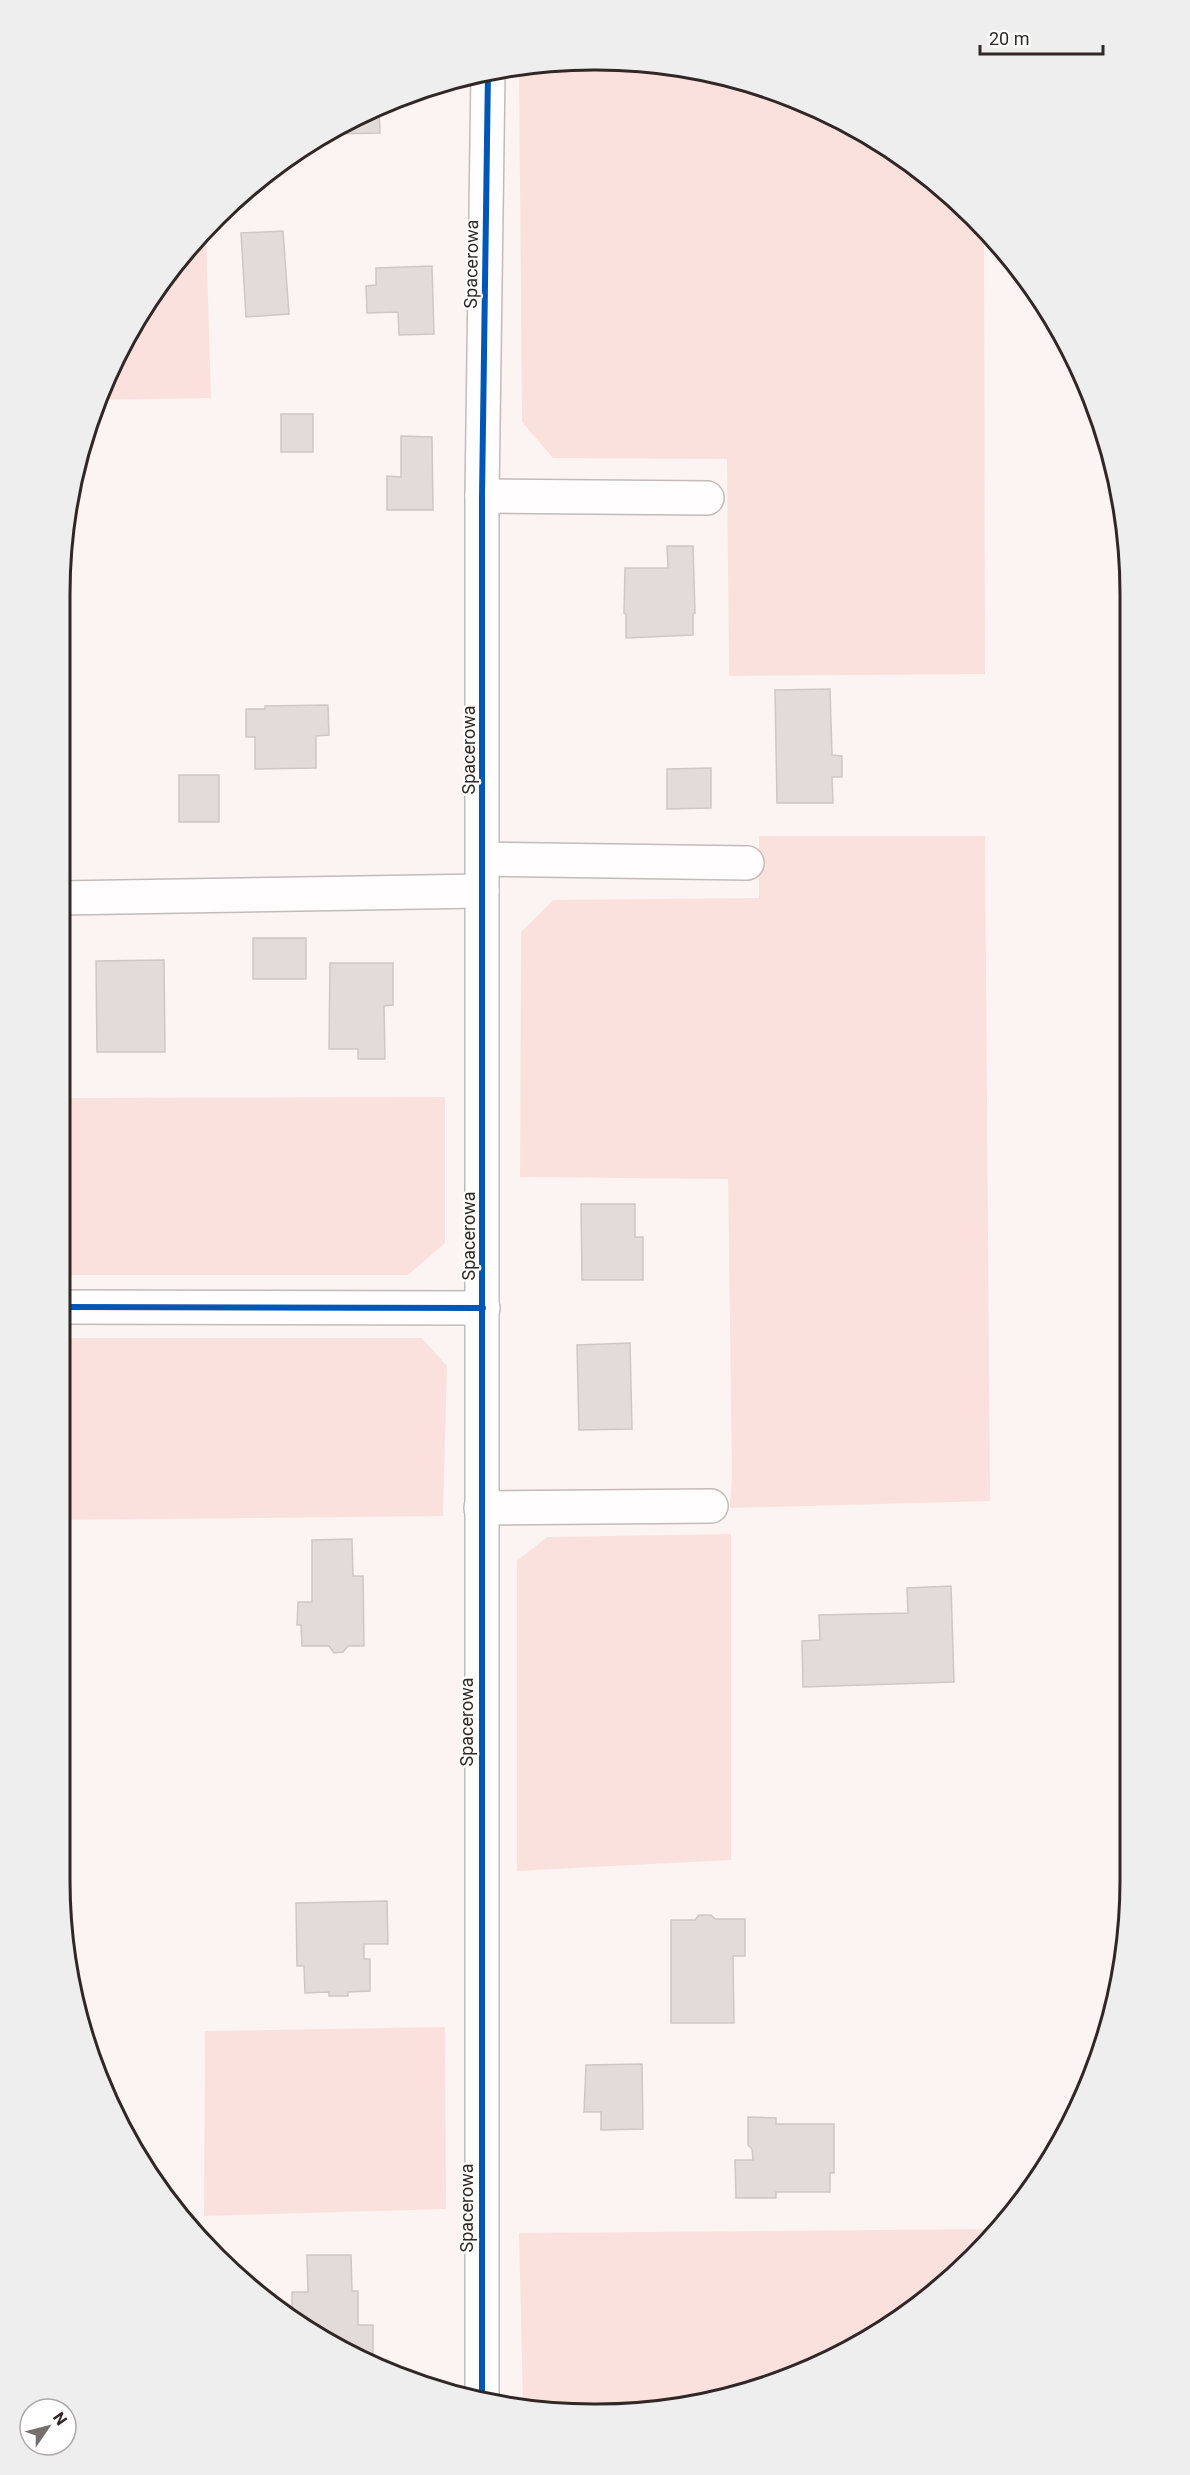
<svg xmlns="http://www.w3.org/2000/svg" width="1190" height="2475" font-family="Roboto,sans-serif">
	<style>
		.green { fill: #fbe1de }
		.building { fill: #e3dbd9; stroke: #cfc7c5; stroke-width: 1.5 }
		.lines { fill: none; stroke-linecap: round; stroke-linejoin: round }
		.street-casing { stroke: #c3bbba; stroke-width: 36 }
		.street { stroke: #fffdfd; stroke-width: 33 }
		.cycleway-casing { stroke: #fff; stroke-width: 10 }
		.cycleway { stroke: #0057b8; stroke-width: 6 }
		.labels { text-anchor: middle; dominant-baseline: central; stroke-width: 4.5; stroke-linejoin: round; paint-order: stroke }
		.street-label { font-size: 18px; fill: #302726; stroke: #fff }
		.rim { fill: none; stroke: #302726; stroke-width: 3 }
	</style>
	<rect width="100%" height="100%" fill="#fcf4f2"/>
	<g class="green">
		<polygon points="595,60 700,70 800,101 920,170 984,234 985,674 729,676 727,459 553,458 522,422 519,68"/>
		<polygon points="206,229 211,398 98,400 101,390 150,297"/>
		<polygon points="759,836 985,836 990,1501 730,1508 732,1475 728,1179 520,1177 521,932 553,900 759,898"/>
		<polygon points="445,1097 445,1243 408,1275 60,1275 60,1098"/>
		<polygon points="60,1338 422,1338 447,1366 443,1516 60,1520"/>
		<polygon points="731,1534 731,1860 517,1871 517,1561 547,1537"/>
		<polygon points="445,2027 446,2209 204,2216 205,2031"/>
		<polygon points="992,2229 992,2237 920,2305 832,2360 665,2410 523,2406 519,2233"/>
	</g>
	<g class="building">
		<polygon points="379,107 380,133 328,134"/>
		<polygon points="283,231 289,314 246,317 241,233"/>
		<polygon points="432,266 434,334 399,335 398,312 367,313 366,286 376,285 376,268"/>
		<rect x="281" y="414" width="32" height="38"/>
		<polygon points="401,436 432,437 433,510 387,510 387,476 401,477"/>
		<polygon points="667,546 693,546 695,613 693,614 693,635 626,638 626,614 624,613 625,568 668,568"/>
		<polygon points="830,689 832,755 842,756 842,777 832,777 833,803 777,803 775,690"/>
		<polygon points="328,705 329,735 316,736 316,768 255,769 255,737 246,737 246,709 265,709 265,706"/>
		<polygon points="711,768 711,808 667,809 667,769"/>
		<rect x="179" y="775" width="40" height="47"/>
		<rect x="253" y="938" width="53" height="41"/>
		<polygon points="164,960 165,1052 97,1052 96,961"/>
		<polygon points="330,963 393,963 393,1005 384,1006 385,1059 358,1059 358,1049 329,1049"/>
		<polygon points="581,1204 635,1204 635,1237 643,1237 643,1280 582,1280"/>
		<polygon points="630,1343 632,1429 579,1430 577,1345"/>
		<polygon points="352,1539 353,1576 363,1576 364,1646 348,1646 343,1652 334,1653 329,1646 302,1646 301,1625 297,1625 298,1602 312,1602 312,1540"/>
		<polygon points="951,1586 954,1682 803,1687 802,1641 820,1640 819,1615 908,1613 907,1588"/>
		<polygon points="387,1901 388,1944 364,1944 364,1959 370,1959 370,1991 348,1992 348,1996 329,1996 329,1992 305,1993 304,1966 297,1966 296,1903"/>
		<polygon points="699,1915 711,1915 715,1919 745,1919 745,1956 733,1956 734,2023 671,2023 671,1920 695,1920"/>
		<polygon points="642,2064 643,2129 601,2130 601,2112 584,2112 586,2065"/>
		<polygon points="748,2117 776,2118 776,2124 834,2124 834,2173 830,2173 830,2192 776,2192 776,2198 736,2198 735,2160 753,2160 752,2149 748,2145"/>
		<polygon points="307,2255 351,2255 352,2291 358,2291 358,2325 373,2325 373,2356 361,2356 327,2343 292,2318 292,2292 308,2292"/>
	</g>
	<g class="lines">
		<g class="street-casing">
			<g id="street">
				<polyline points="482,496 707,498"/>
				<polyline points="483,859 747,863"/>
				<polyline points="60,898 482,891"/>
				<polyline points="60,1307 483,1308"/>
				<polyline points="481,1508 711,1506"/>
				<polyline points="482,2401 482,496 488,71"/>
			</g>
		</g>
		<use href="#street" class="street"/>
		<g class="cycleway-casing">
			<g id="cycleway">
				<polyline points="60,1307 483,1308"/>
				<polyline points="482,2401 482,496 488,71"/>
			</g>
		</g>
		<use href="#cycleway" class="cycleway"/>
	</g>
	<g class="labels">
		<g class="street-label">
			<text transform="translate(471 264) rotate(-89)">Spacerowa</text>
			<text transform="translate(468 750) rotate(-90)">Spacerowa</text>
			<text transform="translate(468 1236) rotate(-90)">Spacerowa</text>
			<text transform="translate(466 1722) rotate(-90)">Spacerowa</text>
			<text transform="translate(466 2208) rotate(-90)">Spacerowa</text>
		</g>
	</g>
	<path d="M0 0H1190V2475H0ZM594 70H596A524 524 0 0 1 1120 594V1880A524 524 0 0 1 596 2404H594A524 524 0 0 1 70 1880V594A524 524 0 0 1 594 70Z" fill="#eee" fill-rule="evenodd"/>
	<path class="rim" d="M594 70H596A524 524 0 0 1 1120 594V1880A524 524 0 0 1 596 2404H594A524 524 0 0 1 70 1880V594A524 524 0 0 1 594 70Z"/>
	<g transform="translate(48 2427) rotate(55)"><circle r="28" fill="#ffffff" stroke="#aca9a8" stroke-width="1.5"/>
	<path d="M0-4.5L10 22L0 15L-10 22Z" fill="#776f6d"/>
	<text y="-9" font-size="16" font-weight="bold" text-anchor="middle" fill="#302726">N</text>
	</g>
	<path d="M980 45v9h123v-9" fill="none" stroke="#302726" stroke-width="3"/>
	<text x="989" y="45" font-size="18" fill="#302726" stroke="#ffffff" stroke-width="4.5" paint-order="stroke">20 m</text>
</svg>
